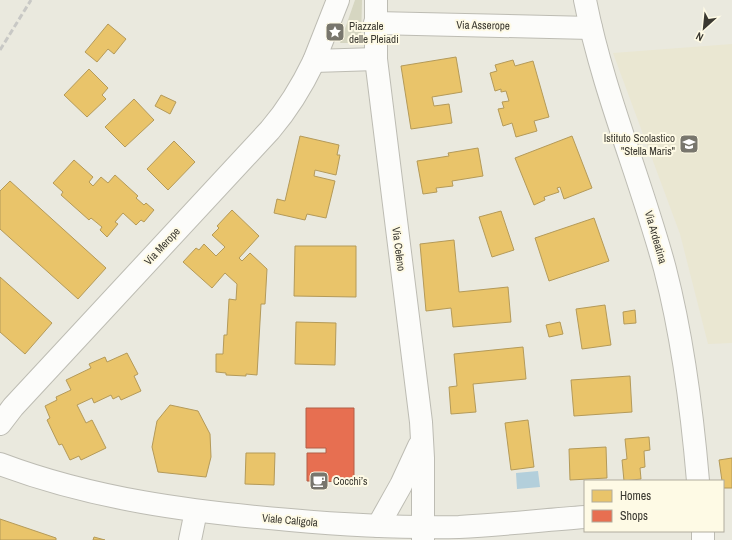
<svg xmlns="http://www.w3.org/2000/svg" width="732" height="540" font-family="'Archivo Narrow',sans-serif">
	<style>
		.built { fill: #eae7d2 }
		.green { fill: #d6d6c1 }
		.water { fill: #b3cfdb }
		.homes { fill: #e9c46a; stroke: #b49a59 }
		.shops { fill: #e76f51; stroke: #b35e47 }
		.lines { fill: none; stroke-linecap: round; stroke-linejoin: round }
		.minor-casing { stroke: #bdbcb3; stroke-width: 24 }
		.major-casing { stroke: #bdbcb3; stroke-width: 24 }
		.minor { stroke: #fcfcfa; stroke-width: 22 }
		.major { stroke: #fcfcfa; stroke-width: 22 }
		.rail { stroke: #c8c8c5; stroke-width: 3; stroke-dasharray: 6 3; stroke-linecap: butt }
		.labels { text-anchor: middle; dominant-baseline: central; stroke-width: 4; stroke-linejoin: round; paint-order: stroke }
		.street-label { font-size: 11px; fill: #3a3830; stroke: #fefae5 }
		.poi-label { font-size: 11px; fill: #3a3830; stroke: #fefae5; text-anchor: start }
	</style>
	<rect width="100%" height="100%" fill="#eae9de"/>
	<polygon class="built" points="732,44 732,343 708,344 680,234 613,53"/>
	<polygon class="green" points="355,0 362,0 361,43 340,43"/>
	<polygon class="water" points="538,471 540,487 517,489 516,473"/>
	<g class="homes">
		<polygon points="108,24 126,39 114,54 108,49 97,62 85,52"/>
		<polygon points="456,57 462,92 432,97 434,106 449,104 452,123 411,129 401,66"/>
		<polygon points="513,60 515,66 533,61 549,117 534,121 537,131 516,137 512,123 503,126 498,109 504,108 502,102 509,101 506,91 501,92 501,89 495,91 490,73 497,71 495,65"/>
		<polygon points="89,69 108,88 102,95 106,99 87,117 64,95"/>
		<polygon points="161,95 176,102 170,114 155,106"/>
		<polygon points="134,99 154,120 125,147 105,127"/>
		<polygon points="300,136 339,145 337,155 340,155 336,175 315,170 314,176 335,181 326,218 307,214 305,220 274,213 277,199 285,201"/>
		<polygon points="572,136 592,188 564,199 560,187 557,188 559,192 544,197 545,200 534,205 515,158"/>
		<polygon points="174,141 195,162 168,190 147,169"/>
		<polygon points="478,148 483,176 452,181 453,186 436,188 437,192 423,194 417,161 449,156 448,153"/>
		<polygon points="74,160 93,177 89,182 93,186 101,177 108,183 115,175 138,196 136,198 144,205 146,203 154,210 144,222 141,220 136,225 123,213 115,222 118,224 107,237 100,230 102,227 91,218 89,220 61,195 63,192 53,183"/>
		<polygon points="10,181 106,268 78,299 0,229 0,191"/>
		<polygon points="232,210 259,236 239,258 242,261 250,253 267,269 265,304 261,304 257,375 246,374 246,376 226,375 226,373 216,372 216,354 223,354 224,335 227,335 229,299 236,300 237,284 225,273 212,288 183,262 196,248 199,250 204,244 216,256 225,247 212,235 219,228 217,226"/>
		<polygon points="501,211 514,250 492,257 479,217"/>
		<polygon points="594,218 609,261 549,281 535,238"/>
		<polygon points="454,240 459,292 508,287 511,322 453,327 451,308 426,311 420,244"/>
		<polygon points="295,246 356,246 356,297 294,296"/>
		<polygon points="0,277 52,323 25,354 0,332"/>
		<polygon points="605,305 611,345 582,349 576,309"/>
		<polygon points="635,310 636,323 624,324 623,312"/>
		<polygon points="296,322 336,323 335,365 295,364"/>
		<polygon points="560,322 563,334 549,337 546,325"/>
		<polygon points="523,347 526,379 473,384 476,412 451,414 449,387 457,386 454,354"/>
		<polygon points="127,353 138,374 134,376 141,391 121,400 119,396 113,399 111,395 94,403 92,398 77,405 86,423 92,420 106,448 81,460 79,456 70,460 62,444 59,445 47,420 50,418 45,406 57,400 56,397 71,390 66,380 91,368 89,364 105,357 107,362"/>
		<polygon points="630,376 632,412 574,416 571,380"/>
		<polygon points="170,405 198,411 210,434 211,457 206,477 158,472 152,447 157,421"/>
		<polygon points="528,420 534,467 511,470 505,423"/>
		<polygon points="649,437 650,450 644,451 645,467 640,468 641,479 624,481 622,460 627,459 625,439"/>
		<polygon points="606,447 607,478 570,480 569,449"/>
		<polygon points="246,453 275,453 274,485 245,484"/>
		<polygon points="732,458 732,488 723,488 719,460"/>
		<polygon points="0,519 56,538 56,540 0,540"/>
		<polygon points="94,537 105,540 93,540"/>
	</g>
	<polygon class="shops" points="306,408 354,408 354,482 307,481 307,453 326,453 326,448 306,448"/>
	<g class="lines">
		<g class="minor-casing">
			<g id="minor">
				<polyline points="338,0 314,61 376,59"/>
				<polyline points="376,0 376,59 421,422 423,458 423,540"/>
				<polyline points="375,23 591,28"/>
				<path d="M 0,424 L 13,407 L 270,130 C 288,109 302,86 314,61"/>
				<path d="M 0,464 C 93,499 191,512 290,520 C 346,525 402,528 459,527 C 501,525 543,520 585,517"/>
				<polyline points="378,526 401,485 419,446"/>
				<polyline points="190,540 196,511"/>
			</g>
		</g>
		<g class="major-casing">
			<g id="major">
				<path d="M 585,0 C 603,92 641,179 665,269 C 683,339 692,410 698,481"/>
				<polyline points="703,531 703,540"/>
			</g>
		</g>
		<use href="#minor" class="minor"/>
		<use href="#major" class="major"/>
		<polyline class="rail" points="0,50 31,0"/>
	</g>
	<defs>
		<g id="sight-square" transform="scale(1)"><rect x="-9" y="-9" width="18" height="18" rx="4" fill="#78766d" stroke="#fefae5"/><path d="M0-6L1.8-2.2L6-1.7L2.9 1.2L3.7 5.4L0 3.3L-3.7 5.4L-2.9 1.2L-6-1.7L-1.8-2.2Z" fill="#fff"/></g>
		<g id="school-square" transform="scale(1)"><rect x="-9" y="-9" width="18" height="18" rx="4" fill="#78766d" stroke="#fefae5"/><path d="M0-5L7-2L0 1L-7-2ZM-4 1L0 2.5L4 1V4Q0 6-4 4Z" fill="#fff"/></g>
		<g id="cafe-square" transform="scale(1)"><rect x="-9" y="-9" width="18" height="18" rx="4" fill="#78766d" stroke="#fefae5"/><path d="M-5.5-4.5H6V0H3Q3 3.5 0 3.5H-2.5Q-5.5 3.5-5.5 0ZM3-3.2v2h1.7v-2ZM-6 4.5H4V6H-6Z" fill="#fff"/></g>
	</defs>
	<g fill-rule="evenodd">
		<use href="#sight-square" x="335" y="32"/>
		<use href="#school-square" x="689" y="144"/>
		<use href="#cafe-square" x="319" y="481"/>
	</g>
	<g class="labels">
		<g class="street-label">
			<text transform="translate(483 25) rotate(1)">Via Asserope</text>
			<text transform="translate(656 237) rotate(74)">Via Ardeatina</text>
			<text transform="translate(162 246) rotate(-47)">Via Merope</text>
			<text transform="translate(399 249) rotate(83)">Via Celeno</text>
			<text transform="translate(290 520) rotate(5)">Viale Caligola</text>
		</g>
		<g class="poi-label">
			<text x="349" y="26">Piazzale<tspan x="349" dy="13">delle Pleiadi</tspan></text>
			<text x="675" y="138" text-anchor="end">Istituto Scolastico<tspan x="675" dy="13">"Stella Maris"</tspan></text>
			<text x="333" y="481">Cocchi’s</text>
		</g>
	</g>
	<rect x="584" y="480" width="140" height="52" fill="#fefae5" stroke="#b0ac9d"/>
	<rect x="592" y="490" width="20" height="12" fill="#e9c46a" stroke="#b0ac9d"/>
	<text x="620" y="500" font-size="12" fill="#3a3830">Homes</text>
	<rect x="592" y="510" width="20" height="12" fill="#e76f51" stroke="#b0ac9d"/>
	<text x="620" y="520" font-size="12" fill="#3a3830">Shops</text>
	<g transform="translate(704 28) rotate(207)" stroke="#fefae5" stroke-width="3" paint-order="stroke">
	<path d="M0-3L7 15L0 10L-7 15Z" fill="#3a3830"/>
	<text y="-6" font-size="11" font-weight="bold" text-anchor="middle" fill="#3a3830">N</text>
	</g>
</svg>
